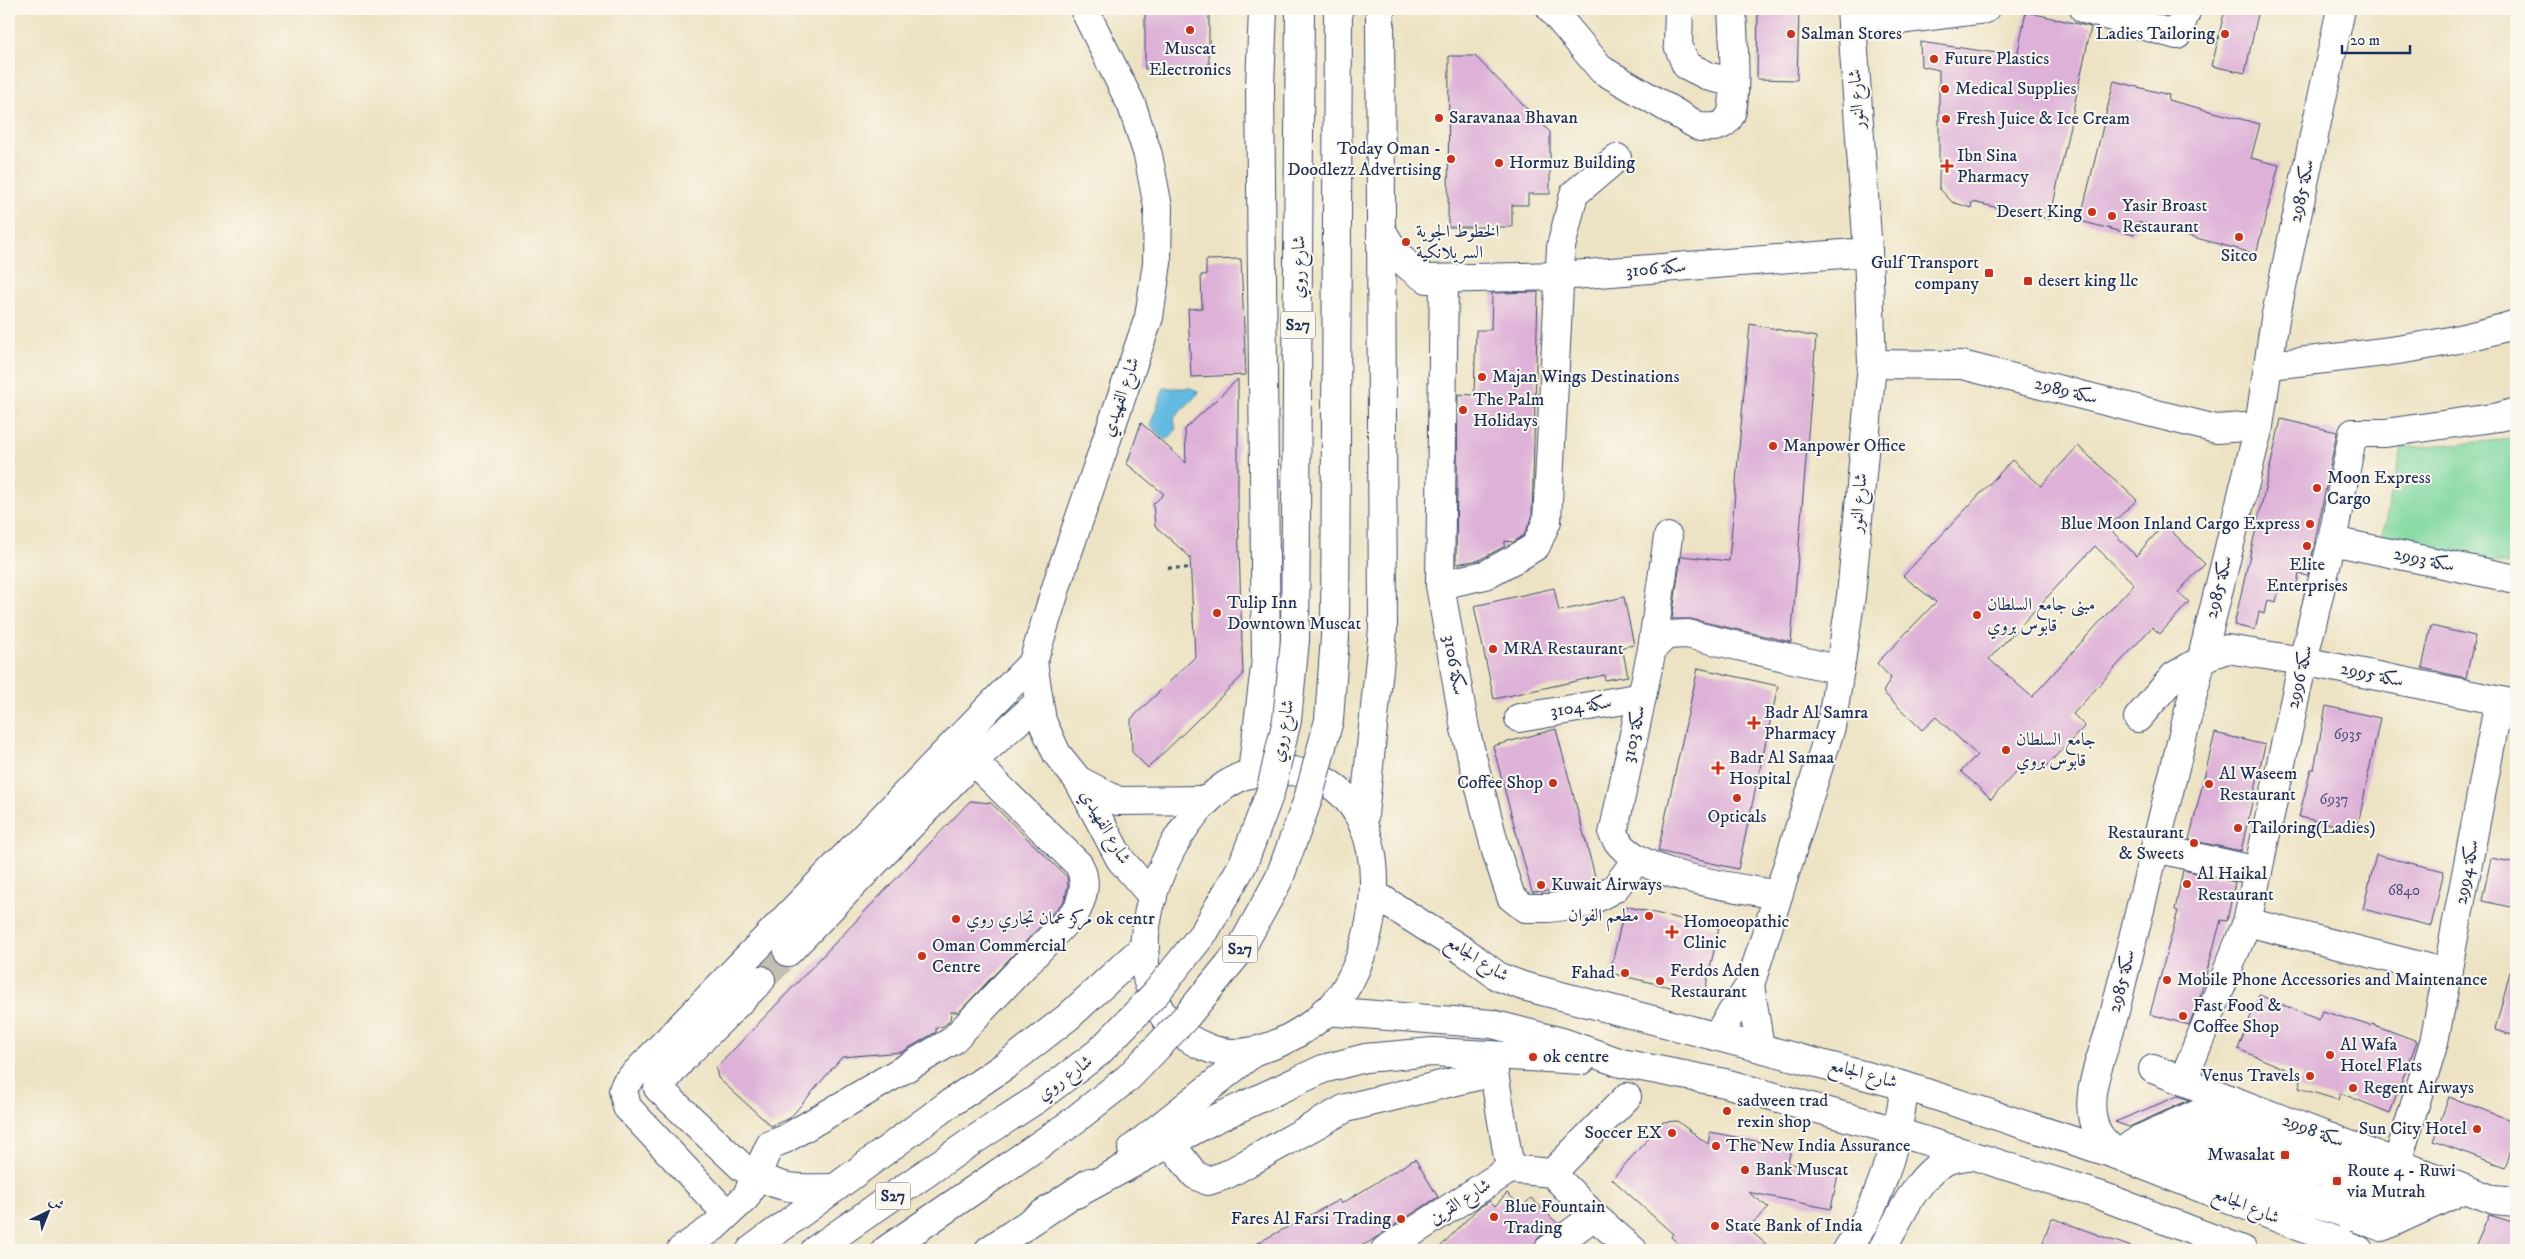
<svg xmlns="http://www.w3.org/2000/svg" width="2525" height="1259" font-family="'IM FELL DW Pica',Amiri,serif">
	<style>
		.green { fill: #7dd79e; stroke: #4c837e }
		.water { fill: #62badf; stroke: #3e749e }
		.building { fill: #deb2d8; fill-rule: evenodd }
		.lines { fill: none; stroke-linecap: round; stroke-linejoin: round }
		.minor-tunnel { stroke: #c3bfb0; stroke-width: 28; stroke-dasharray: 28 14; stroke-linecap: butt }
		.minor-casing { stroke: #3a4a6d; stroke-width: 30 }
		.major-casing { stroke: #3a4a6d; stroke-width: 30 }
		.path { stroke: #3a4a6d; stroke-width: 3; stroke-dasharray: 4 4; stroke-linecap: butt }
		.minor { stroke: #fff; stroke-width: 28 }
		.major { stroke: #fff; stroke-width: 28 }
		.major-bridge-casing { stroke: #3a4a6d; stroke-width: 30; stroke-linecap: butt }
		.major-bridge { stroke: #fff; stroke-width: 28 }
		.poi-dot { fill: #c8321e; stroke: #fbf7ec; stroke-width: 2 }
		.labels { text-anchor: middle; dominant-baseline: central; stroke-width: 4; stroke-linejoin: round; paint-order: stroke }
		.number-label { font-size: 15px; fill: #4c507c }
		.shield { fill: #fbf7ec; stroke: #5e6b89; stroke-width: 1 }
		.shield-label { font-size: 16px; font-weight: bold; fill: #1b2f5e }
		.poi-label { font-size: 18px; fill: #1b2f5e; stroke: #fbf7ec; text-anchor: start }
		.street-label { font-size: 18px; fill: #1b2f5e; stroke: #fbf7ec }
	</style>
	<rect width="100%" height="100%" fill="#fbf7ec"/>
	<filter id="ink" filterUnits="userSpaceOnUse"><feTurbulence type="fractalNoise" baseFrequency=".02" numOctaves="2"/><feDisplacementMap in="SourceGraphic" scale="10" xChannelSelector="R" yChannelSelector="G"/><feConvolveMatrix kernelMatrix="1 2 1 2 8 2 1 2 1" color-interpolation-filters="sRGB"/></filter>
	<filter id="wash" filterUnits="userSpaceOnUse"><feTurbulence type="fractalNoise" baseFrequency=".0096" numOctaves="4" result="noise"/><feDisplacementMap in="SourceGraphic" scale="20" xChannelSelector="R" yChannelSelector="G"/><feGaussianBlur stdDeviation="1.12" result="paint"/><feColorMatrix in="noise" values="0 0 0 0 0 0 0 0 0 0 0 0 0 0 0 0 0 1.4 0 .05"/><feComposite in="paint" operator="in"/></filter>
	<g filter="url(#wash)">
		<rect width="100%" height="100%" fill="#ede3c4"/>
		<polygon class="green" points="2516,439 2516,566 2381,539 2402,448"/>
		<polygon class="water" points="1164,388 1191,388 1199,393 1174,418 1176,430 1166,441 1150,425"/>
		<g id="blocks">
			<g class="building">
				<polygon points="1145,9 1209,9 1209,70 1145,69"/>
				<polygon points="1758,9 1799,9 1797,80 1757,79"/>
				<polygon points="2225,9 2259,9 2245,73 2212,66"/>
				<polygon points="2026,12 2091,27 2050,219 1972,202 1971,208 1952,202 1939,188 1939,70 1921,66 1920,42 2017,56"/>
				<polygon points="1449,56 1475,56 1550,132 1550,194 1528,194 1528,205 1512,205 1512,227 1448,227"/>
				<polygon points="2114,81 2169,95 2168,100 2260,124 2251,158 2279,165 2256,254 2137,222 2134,235 2080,221"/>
				<polygon points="1241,259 1246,375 1191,377 1188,309 1202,308 1201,275 1206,275 1206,260"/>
				<polygon points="1538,292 1532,517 1524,535 1514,542 1505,541 1505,546 1479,560 1456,564 1458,394 1474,395 1476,330 1491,330 1492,293"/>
				<polygon points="1750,324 1816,337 1791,642 1691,619 1672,619 1681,556 1729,561"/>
				<polygon points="1238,379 1238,515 1243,675 1148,768 1132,752 1131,719 1195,657 1190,557 1155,526 1153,504 1164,494 1127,464 1141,423 1186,463 1185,429"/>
				<polygon points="2281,419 2337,432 2308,576 2299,574 2296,588 2280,584 2276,602 2267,600 2264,614 2259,612 2255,630 2234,625"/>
				<path d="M 2078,446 L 2137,500 L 2108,527 L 2136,556 L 2164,524 L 2205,564 L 2178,592 L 2189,602 L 2160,634 L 2152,627 L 2073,714 L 2085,726 L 2042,770 L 2029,758 L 1991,799 L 1961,771 L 1977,755 L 1936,717 L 1922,730 L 1883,692 L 1891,678 L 1877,663 L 1936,602 L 1903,576 L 2012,460 L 2041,486 ZM 2095,546 L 2134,584 L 2032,697 L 1989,659 Z"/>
				<polygon points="1554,588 1559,611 1624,597 1634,645 1622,647 1628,676 1605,680 1604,675 1494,699 1474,606"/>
				<polygon points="2431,626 2475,636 2466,678 2422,668"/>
				<polygon points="1698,668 1778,686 1738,869 1658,851"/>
				<polygon points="2326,706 2380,718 2357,830 2299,817 2311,769 2314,769"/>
				<polygon points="1556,729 1596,880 1573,889 1532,892 1493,746"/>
				<polygon points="2215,733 2265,745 2241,851 2189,840"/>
				<polygon points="970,801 991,803 1067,877 1068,886 1064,901 959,1012 951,1012 950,1020 944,1026 936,1028 936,1032 902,1052 842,1057 790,1118 771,1126 718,1078 716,1068"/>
				<polygon points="2376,855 2444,871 2431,926 2363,909"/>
				<polygon points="2491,858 2516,863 2516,908 2482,901"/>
				<polygon points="2183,870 2235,882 2227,921 2221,920 2199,1000 2189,1025 2150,1014 2178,911 2175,910"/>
				<polygon points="1625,906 1719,928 1704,995 1610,973"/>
				<polygon points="2510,972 2516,973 2516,1036 2495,1030"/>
				<polygon points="2259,995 2319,1020 2322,1011 2371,1026 2372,1024 2417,1041 2390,1113 2340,1093 2338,1100 2299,1088 2302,1076 2238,1049"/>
				<polygon points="2178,1096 2189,1100 2129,1127 2115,1122"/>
				<polygon points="2449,1097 2516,1122 2516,1137 2505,1167 2433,1141"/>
				<polygon points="1677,1121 1708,1144 1710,1132 1791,1148 1788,1163 1838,1174 1831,1209 1748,1192 1769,1208 1747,1228 1773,1250 1685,1250 1671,1237 1673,1234 1612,1179 1663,1122"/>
				<polygon points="1415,1159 1438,1197 1369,1242 1353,1250 1244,1250 1339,1200 1341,1204"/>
				<polygon points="1507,1193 1522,1207 1531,1198 1558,1224 1538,1238 1533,1250 1437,1250 1478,1208 1490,1201 1495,1206"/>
				<polygon points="2489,1215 2516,1223 2516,1250 2474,1250"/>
				<polygon points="2052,1218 2134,1248 2134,1250 2040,1250"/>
			</g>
		</g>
	</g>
	<g filter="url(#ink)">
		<use href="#blocks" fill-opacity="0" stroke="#3a4a6d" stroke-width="1"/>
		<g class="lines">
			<polyline class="minor-tunnel" points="761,980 788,952"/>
			<g class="minor-casing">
				<g id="minor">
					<polyline points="1084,9 1132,106 1148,155 1158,207 1157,263 1149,317 1060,575 1033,662 1042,721 1057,754 1078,780 1120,859 1153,897"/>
					<path d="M 1551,9 L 1602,70 L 1700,127 C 1712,128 1724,128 1730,116 C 1738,105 1733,27 1732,9"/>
					<polyline points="1679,9 1678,45 1686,65 1710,77 1724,80 1734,78"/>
					<polyline points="2084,9 2177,35 2187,9"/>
					<path d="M 2341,9 L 2275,319 L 2259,426 L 2112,1023 C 2103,1055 2079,1103 2099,1135 C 2104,1142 2111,1148 2117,1155 L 2140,1139 L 2229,1099 L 2494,1200 L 2516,1202"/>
					<polyline points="1852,26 1985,9"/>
					<path d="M 1380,227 C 1392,250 1404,266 1427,279 L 1560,276 L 1868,252"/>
					<polyline points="1444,279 1440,585 1465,729 1496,851 1511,897 1525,908 1549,908 1587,903 1615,888 1637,859"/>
					<polyline points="1872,364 1962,365 2216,429 2259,426"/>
					<path d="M 2269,365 C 2352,356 2436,349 2516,324"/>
					<path d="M 1668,537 L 1652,649 L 1613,834 C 1635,878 1733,886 1778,895"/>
					<polyline points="2332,541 2516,579"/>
					<polyline points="1440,585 1485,575 1520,556 1536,546 1547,521 1561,247 1574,194 1617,158"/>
					<polyline points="1652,649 1666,635 1687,634 1840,670"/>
					<polyline points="1519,718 1642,697"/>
					<polyline points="2138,718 2174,676 2210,655 2227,649 2303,661 2516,704"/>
					<polyline points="1078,780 1118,801 1208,800"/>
					<polyline points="2155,848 2258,871"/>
					<polyline points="2247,922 2448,973"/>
					<polyline points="788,952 973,761 1038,703"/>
					<path d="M 761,980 L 684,1057 L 658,1088 L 743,1168 C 781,1190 793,1189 835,1188"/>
					<polyline points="1750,985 1760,1047"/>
					<polyline points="1717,1035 1750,985 1831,727 1851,596 1872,364 1868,252 1851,9"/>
					<polyline points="1491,1055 1510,1169"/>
					<polyline points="2153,1069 2229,1099"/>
					<polyline points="2183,1081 2247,922 2303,661 2332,541 2353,433 2385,433 2499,417 2516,412"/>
					<polyline points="2140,1139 2382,1227 2465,1189"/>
					<polyline points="1170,1143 1195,1175 1208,1181 1226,1175 1346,1108 1494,1072"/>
					<polyline points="2169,1151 2263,1112"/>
					<polyline points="2207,1164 2298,1126"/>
					<polyline points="1510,1169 1552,1173 1594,1216 1633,1250"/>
					<polyline points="1552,1173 1627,1097"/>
					<polyline points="2241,1177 2332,1138"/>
					<polyline points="2276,1190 2364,1150"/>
					<polyline points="2313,1204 2397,1163 2434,1042 2499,701"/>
					<polyline points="727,1214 627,1107 623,1090 626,1083 1033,662"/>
					<polyline points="2349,1217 2429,1176"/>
					<path d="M 681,1250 L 714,1227 L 746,1197 L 770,1145 L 785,1139 L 952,1041 L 1077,910 C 1084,894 1087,880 1079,865 L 973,761"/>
					<polyline points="1385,1250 1510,1169"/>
					<polyline points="1548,1250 1594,1216"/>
					<path d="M 1882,1250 C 1899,1220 1915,1176 1948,1160 C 1955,1157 1964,1157 1971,1155"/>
				</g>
			</g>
			<g class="major-casing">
				<g id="major">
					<polyline points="1335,637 1338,9"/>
					<polyline points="1295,640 1300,9"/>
					<path d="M 1294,771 C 1304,774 1316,776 1325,781 C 1395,822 1380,936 1342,994 C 1328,1016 1295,1037 1271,1046 C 1251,1053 1228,1056 1208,1048 C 1187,1040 1166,1025 1157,1004 C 1154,996 1148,986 1147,978 C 1133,911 1176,809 1238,778 C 1255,770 1275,772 1294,771 Z"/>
					<polyline points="1252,773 1266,659 1260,86 1263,9"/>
					<polyline points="1363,825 1383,629 1380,9"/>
					<polyline points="1374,894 1467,953 1499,977 1523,986 1905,1086 2117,1155 2359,1250"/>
					<polyline points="1325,1011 1492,1024 1562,1042 1621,1063 1725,1083 1875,1125 2102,1196 2243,1250"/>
					<polyline points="1132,1149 1254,1052"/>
					<polyline points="1076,1194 1213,1120 1323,1069 1365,1058 1433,1052 1582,1060"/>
					<polyline points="751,1250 946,1106 1009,1063 1068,1017 1145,946"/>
					<polyline points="815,1250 971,1142"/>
					<polyline points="886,1250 1000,1172"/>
					<polyline points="989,1250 1090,1182"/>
					<path d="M 1847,1250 C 1881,1203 1897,1143 1905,1086"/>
				</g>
			</g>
			<polyline class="path" points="1168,568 1191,568"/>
			<use href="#minor" class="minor"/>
			<use href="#major" class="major"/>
			<g class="major-bridge-casing">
				<g id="major-bridge">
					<polyline points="971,1142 1037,1099 1099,1052 1155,994 1205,931 1243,864 1270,793 1287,720 1295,640"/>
					<polyline points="1000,1172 1067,1126 1129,1077 1186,1017 1239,952 1279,879 1308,799 1329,720 1335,637"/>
				</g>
			</g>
			<use href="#major-bridge" class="major-bridge"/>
		</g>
	</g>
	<g class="poi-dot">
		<circle cx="1190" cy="30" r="5"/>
		<circle cx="1791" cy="34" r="5"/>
		<circle cx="2225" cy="34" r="5"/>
		<circle cx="1934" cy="59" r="5"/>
		<circle cx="1945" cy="89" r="5"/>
		<circle cx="1439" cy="118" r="5"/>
		<circle cx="1946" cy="119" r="5"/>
		<circle cx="1451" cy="159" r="5"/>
		<circle cx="1499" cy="163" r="5"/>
		<path d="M1944.5 158.5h5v5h5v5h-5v5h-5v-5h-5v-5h5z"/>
		<circle cx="2092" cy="212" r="5"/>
		<circle cx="2112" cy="216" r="5"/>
		<circle cx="2239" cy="237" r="5"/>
		<circle cx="1406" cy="242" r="5"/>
		<rect x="1984" y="268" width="10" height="10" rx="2.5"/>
		<rect x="2023" y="276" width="10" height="10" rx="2.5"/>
		<circle cx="1482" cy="377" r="5"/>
		<circle cx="1463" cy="410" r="5"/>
		<circle cx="1773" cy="446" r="5"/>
		<circle cx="2317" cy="488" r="5"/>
		<circle cx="2310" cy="524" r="5"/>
		<circle cx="2307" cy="546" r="5"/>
		<circle cx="1217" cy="613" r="5"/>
		<circle cx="1977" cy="615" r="5"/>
		<circle cx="1493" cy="649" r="5"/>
		<path d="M1751.5 715.5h5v5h5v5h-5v5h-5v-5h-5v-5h5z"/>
		<circle cx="2006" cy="750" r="5"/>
		<path d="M1715.5 760.5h5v5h5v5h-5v5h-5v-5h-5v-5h5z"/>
		<circle cx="1553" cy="783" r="5"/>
		<circle cx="2209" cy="784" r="5"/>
		<circle cx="1737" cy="798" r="5"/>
		<circle cx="2238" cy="828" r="5"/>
		<circle cx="2194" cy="843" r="5"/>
		<circle cx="2187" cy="884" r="5"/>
		<circle cx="1541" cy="885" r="5"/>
		<circle cx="1649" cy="916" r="5"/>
		<circle cx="956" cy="919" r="5"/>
		<path d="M1669.5 924.5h5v5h5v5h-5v5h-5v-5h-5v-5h5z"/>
		<circle cx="922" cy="956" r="5"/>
		<circle cx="1625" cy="973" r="5"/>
		<circle cx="2167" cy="980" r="5"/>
		<circle cx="1660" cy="981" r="5"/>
		<circle cx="2183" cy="1016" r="5"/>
		<circle cx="2330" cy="1055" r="5"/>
		<circle cx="1533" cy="1057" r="5"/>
		<circle cx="2310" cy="1076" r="5"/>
		<circle cx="2353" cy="1088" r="5"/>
		<circle cx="1727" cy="1111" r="5"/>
		<circle cx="2477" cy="1129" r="5"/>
		<circle cx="1672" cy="1133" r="5"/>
		<circle cx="1716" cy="1146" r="5"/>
		<rect x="2280" y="1150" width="10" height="10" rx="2.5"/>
		<circle cx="1745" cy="1170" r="5"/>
		<rect x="2332" y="1176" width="10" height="10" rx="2.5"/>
		<circle cx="1494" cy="1217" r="5"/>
		<circle cx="1401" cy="1219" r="5"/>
		<circle cx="1715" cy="1226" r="5"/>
	</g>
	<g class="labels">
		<g class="number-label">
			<text x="2348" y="734">6935</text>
			<text x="2334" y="799">6937</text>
			<text x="2404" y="890">6840</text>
		</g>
		<g class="shield">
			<rect x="1280.5" y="311.5" width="35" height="27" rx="4"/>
			<rect x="1222.5" y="935.5" width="35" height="27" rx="4"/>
			<rect x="875.5" y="1182.5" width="35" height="27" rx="4"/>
		</g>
		<g class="shield-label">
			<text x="1298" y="325">S27</text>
			<text x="1240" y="949">S27</text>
			<text x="893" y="1196">S27</text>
		</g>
		<g class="poi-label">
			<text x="1801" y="34">Salman Stores</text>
			<text x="2215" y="34" text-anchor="end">Ladies Tailoring</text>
			<text x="1190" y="49" text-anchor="middle">Muscat<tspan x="1190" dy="21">Electronics</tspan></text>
			<text x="1944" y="59">Future Plastics</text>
			<text x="1955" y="89">Medical Supplies</text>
			<text x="1449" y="118">Saravanaa Bhavan</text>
			<text x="1956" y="119">Fresh Juice &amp; Ice Cream</text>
			<text x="1441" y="149" text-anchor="end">Today Oman -<tspan x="1441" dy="21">Doodlezz Advertising</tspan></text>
			<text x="1957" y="156">Ibn Sina<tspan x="1957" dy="21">Pharmacy</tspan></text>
			<text x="1509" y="163">Hormuz Building</text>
			<text x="2122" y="206">Yasir Broast<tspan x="2122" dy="21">Restaurant</tspan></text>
			<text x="2082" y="212" text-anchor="end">Desert King</text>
			<text x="1416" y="232">الخطوط الجوية<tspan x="1416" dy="21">السريلانكية</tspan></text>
			<text x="2239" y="256" text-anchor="middle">Sitco</text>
			<text x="1979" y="263" text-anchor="end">Gulf Transport<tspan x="1979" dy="21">company</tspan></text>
			<text x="2038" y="281">desert king llc</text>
			<text x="1492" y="377">Majan Wings Destinations</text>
			<text x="1473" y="400">The Palm<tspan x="1473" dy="21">Holidays</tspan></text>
			<text x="1783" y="446">Manpower Office</text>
			<text x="2327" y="478">Moon Express<tspan x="2327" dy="21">Cargo</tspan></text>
			<text x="2300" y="524" text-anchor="end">Blue Moon Inland Cargo Express</text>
			<text x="2307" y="565" text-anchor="middle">Elite<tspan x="2307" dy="21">Enterprises</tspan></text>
			<text x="1227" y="603">Tulip Inn<tspan x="1227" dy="21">Downtown Muscat</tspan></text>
			<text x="1987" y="605">مبنى جامع السلطان<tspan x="1987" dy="21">قابوس بروي</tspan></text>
			<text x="1503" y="649">MRA Restaurant</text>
			<text x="1764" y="713">Badr Al Samra<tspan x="1764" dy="21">Pharmacy</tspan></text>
			<text x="2016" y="740">جامع السلطان<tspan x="2016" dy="21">قابوس بروي</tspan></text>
			<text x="1729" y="758">Badr Al Samaa<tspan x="1729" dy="21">Hospital</tspan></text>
			<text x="2219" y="774">Al Waseem<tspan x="2219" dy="21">Restaurant</tspan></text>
			<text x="1543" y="783" text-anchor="end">Coffee Shop</text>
			<text x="1737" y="817" text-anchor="middle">Opticals</text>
			<text x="2248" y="828">Tailoring(Ladies)</text>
			<text x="2184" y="833" text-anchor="end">Restaurant<tspan x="2184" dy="21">&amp; Sweets</tspan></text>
			<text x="2197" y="874">Al Haikal<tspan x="2197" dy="21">Restaurant</tspan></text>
			<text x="1551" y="885">Kuwait Airways</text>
			<text x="1639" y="916" text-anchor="end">مطعم الفوان</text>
			<text x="966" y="919">مركز عمان تجاري روي ok centr</text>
			<text x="1683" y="922">Homoeopathic<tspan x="1683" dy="21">Clinic</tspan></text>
			<text x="932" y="946">Oman Commercial<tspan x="932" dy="21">Centre</tspan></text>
			<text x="1670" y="971">Ferdos Aden<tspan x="1670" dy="21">Restaurant</tspan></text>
			<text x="1615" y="973" text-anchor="end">Fahad</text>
			<text x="2177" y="980">Mobile Phone Accessories and Maintenance</text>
			<text x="2193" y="1006">Fast Food &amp;<tspan x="2193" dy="21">Coffee Shop</tspan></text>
			<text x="2340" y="1045">Al Wafa<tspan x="2340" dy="21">Hotel Flats</tspan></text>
			<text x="1543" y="1057">ok centre</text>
			<text x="2300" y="1076" text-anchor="end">Venus Travels</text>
			<text x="2363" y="1088">Regent Airways</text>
			<text x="1737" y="1101">sadween trad<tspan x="1737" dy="21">rexin shop</tspan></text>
			<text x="2467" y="1129" text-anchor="end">Sun City Hotel</text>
			<text x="1662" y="1133" text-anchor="end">Soccer EX</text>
			<text x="1726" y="1146">The New India Assurance</text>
			<text x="2275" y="1155" text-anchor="end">Mwasalat</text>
			<text x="1755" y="1170">Bank Muscat</text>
			<text x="2347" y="1171">Route 4 - Ruwi<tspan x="2347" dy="21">via Mutrah</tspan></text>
			<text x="1504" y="1207">Blue Fountain<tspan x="1504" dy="21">Trading</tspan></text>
			<text x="1391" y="1219" text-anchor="end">Fares Al Farsi Trading</text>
			<text x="1725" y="1226">State Bank of India</text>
		</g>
		<g class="street-label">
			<text transform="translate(1857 99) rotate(-94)">شارع النور</text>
			<text transform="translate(2302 191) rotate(-78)">سكة 2985</text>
			<text transform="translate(1299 267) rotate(-89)">شارع روي</text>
			<text transform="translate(1656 269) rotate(-5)">سكة 3106</text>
			<text transform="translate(2066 391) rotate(14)">سكة 2989</text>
			<text transform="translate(1121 397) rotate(-71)">شارع الفهيدي</text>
			<text transform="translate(1859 503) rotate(-85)">شارع النور</text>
			<text transform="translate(2424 560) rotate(12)">سكة 2993</text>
			<text transform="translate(2219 587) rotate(-76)">سكة 2985</text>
			<text transform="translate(1454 665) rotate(80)">سكة 3106</text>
			<text transform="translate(2372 675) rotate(12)">سكة 2995</text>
			<text transform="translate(2300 677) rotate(-77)">سكة 2996</text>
			<text transform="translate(1581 707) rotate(-9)">سكة 3104</text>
			<text transform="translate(1283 731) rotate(-80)">شارع روي</text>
			<text transform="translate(1634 734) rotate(-78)">سكة 3103</text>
			<text transform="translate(1105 827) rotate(60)">شارع الفهيدي</text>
			<text transform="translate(2467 872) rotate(-79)">سكة 2994</text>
			<text transform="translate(1477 959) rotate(32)">شارع الجامع</text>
			<text transform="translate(2122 981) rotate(-76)">سكة 2985</text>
			<text transform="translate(1863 1074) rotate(15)">شارع الجامع</text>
			<text transform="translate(1065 1078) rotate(-36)">شارع روي</text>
			<text transform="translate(2313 1131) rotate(21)">سكة 2998</text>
			<text transform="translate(1460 1202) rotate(-33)">شارع القرين</text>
			<text transform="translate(2246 1206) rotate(22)">شارع الجامع</text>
		</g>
	</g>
	<rect width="2525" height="1259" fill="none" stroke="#fbf7ec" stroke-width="30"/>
	<g transform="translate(48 1212) rotate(43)" stroke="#fbf7ec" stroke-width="4" paint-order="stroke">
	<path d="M0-4L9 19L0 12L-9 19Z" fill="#1b2f5e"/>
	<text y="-8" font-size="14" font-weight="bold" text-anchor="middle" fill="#1b2f5e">ش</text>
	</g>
	<path d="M2342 45v8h68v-8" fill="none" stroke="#1b2f5e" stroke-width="2.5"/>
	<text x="2350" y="45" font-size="15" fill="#1b2f5e" stroke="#fbf7ec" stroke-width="4" paint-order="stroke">20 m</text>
</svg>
